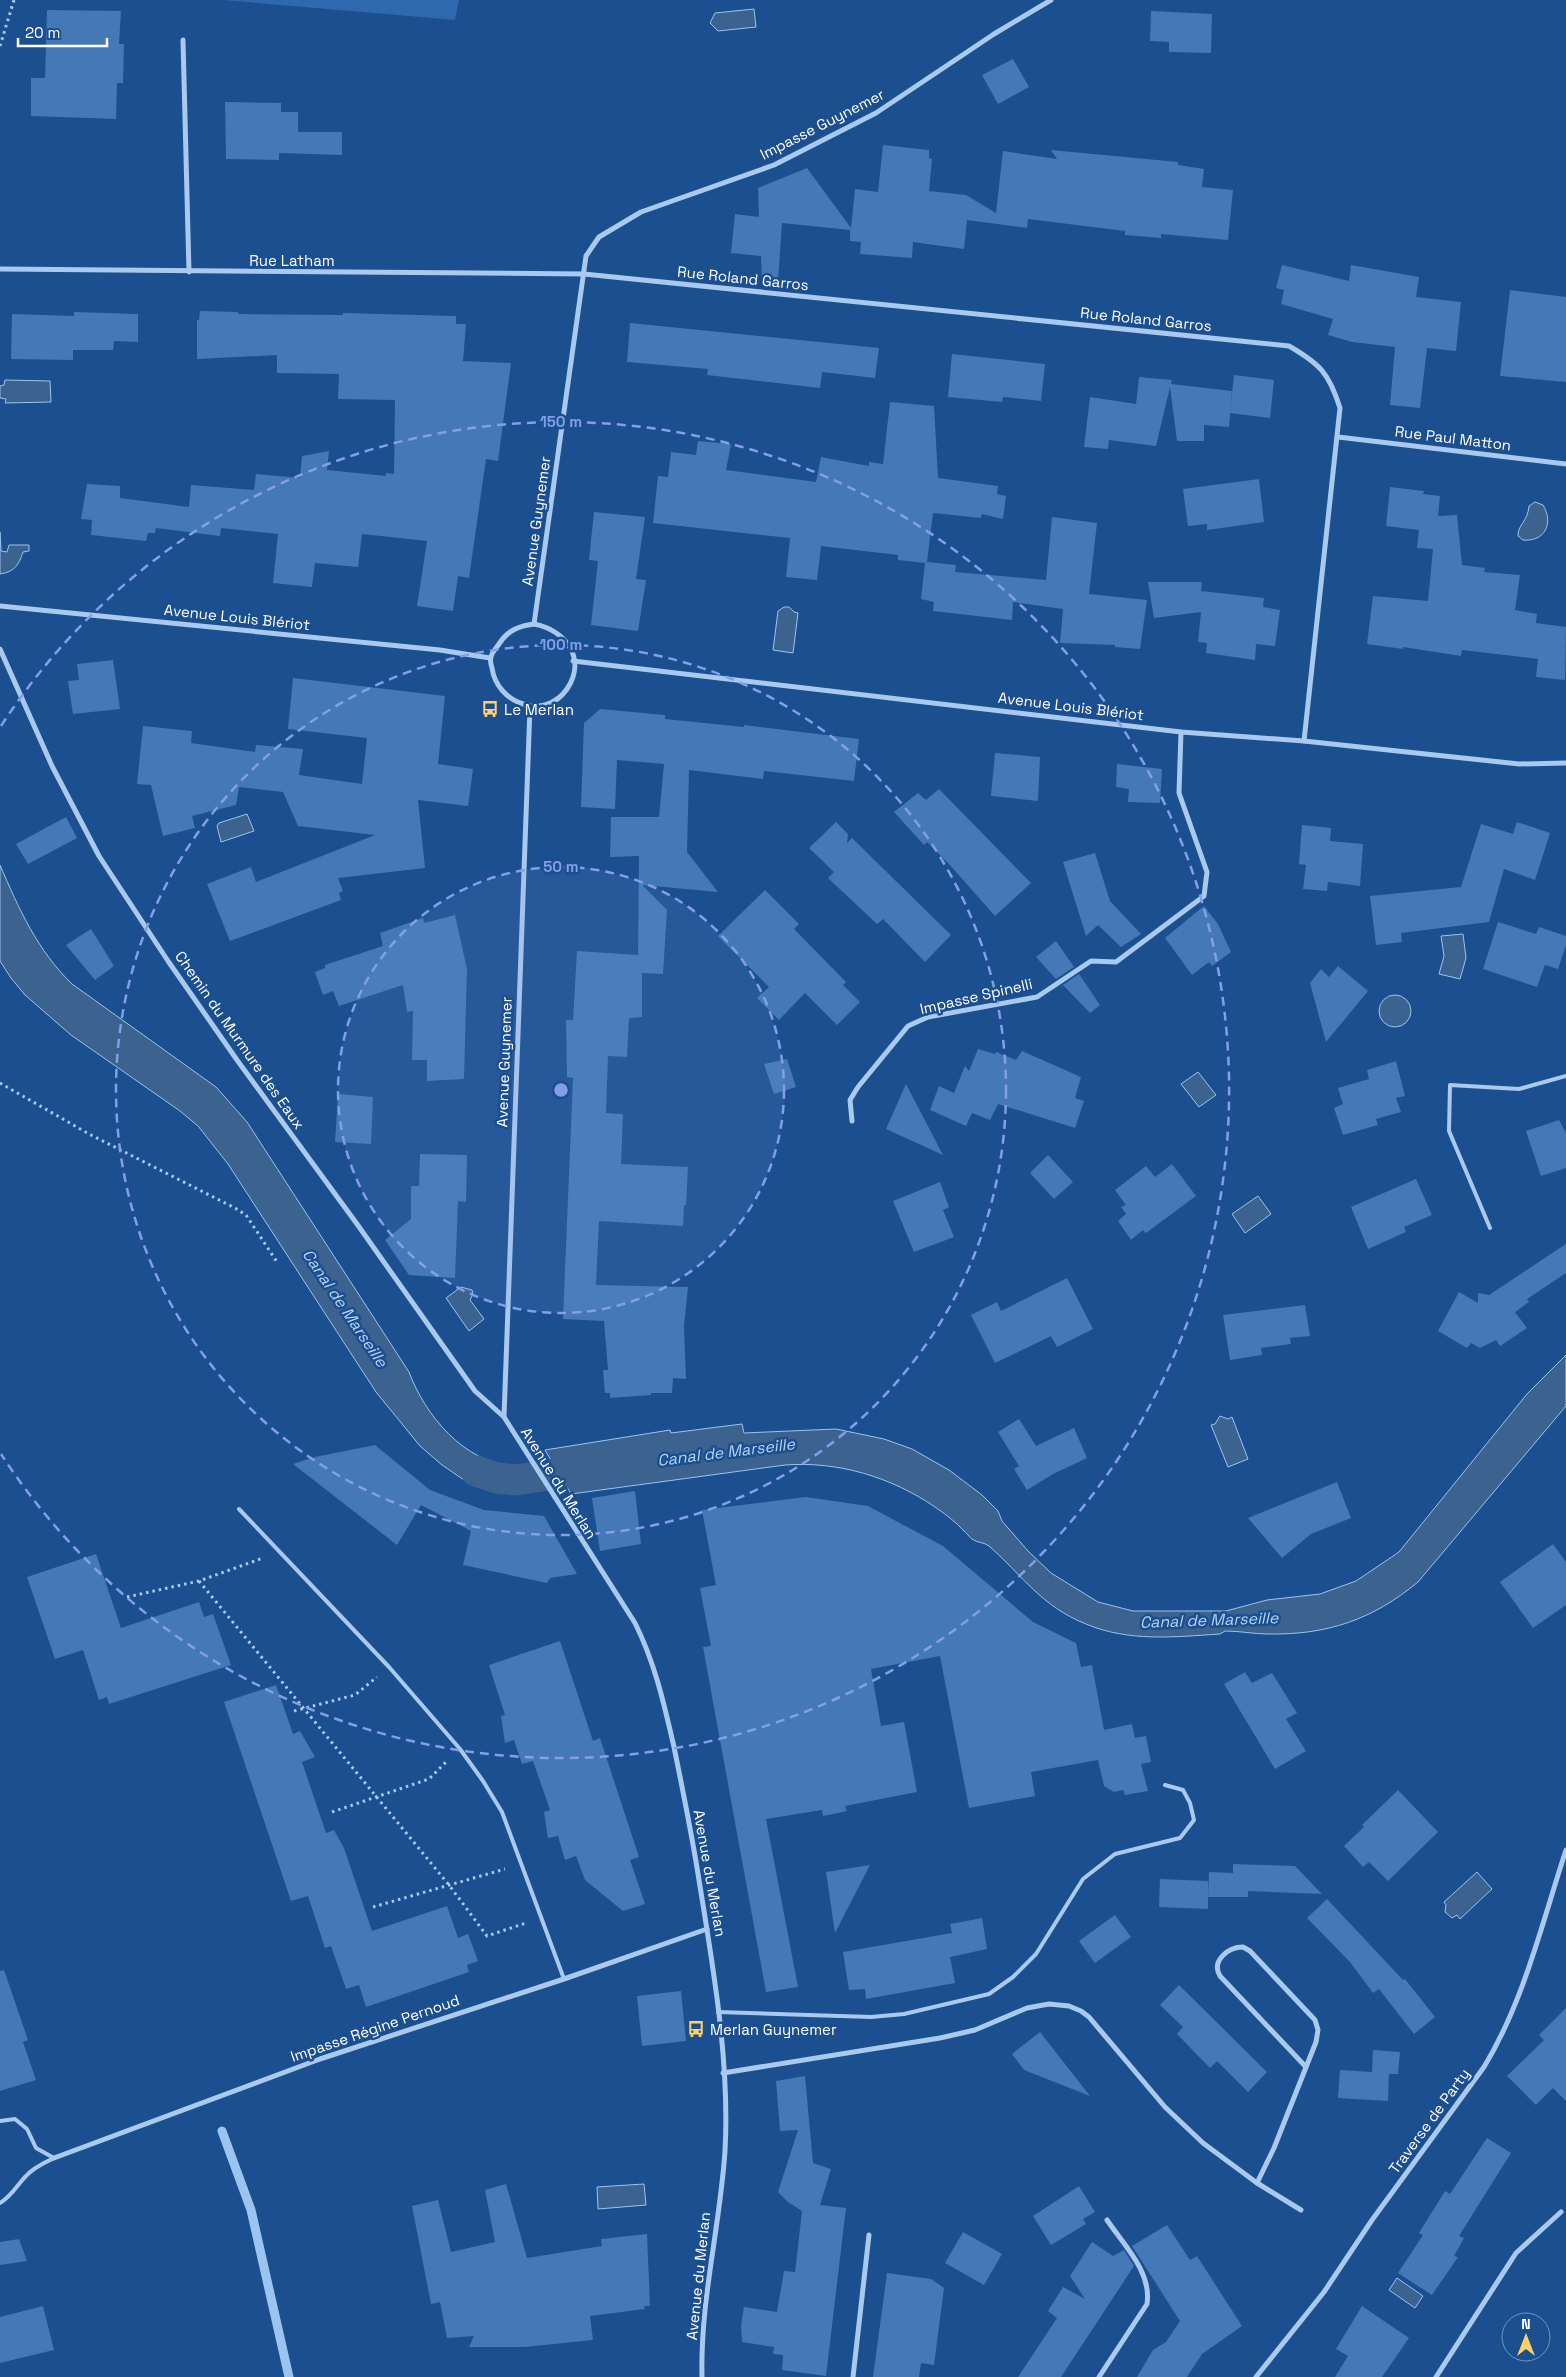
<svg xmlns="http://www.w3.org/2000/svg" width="1566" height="2377" font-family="'Space Grotesk',sans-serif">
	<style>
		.green { fill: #2e69ad }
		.water { fill: #3c6290; stroke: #9cc4f0 }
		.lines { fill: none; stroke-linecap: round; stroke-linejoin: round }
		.stream { stroke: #9cc4f0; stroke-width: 9 }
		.canal { stroke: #3c6290; stroke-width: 31 }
		.building { fill: #4478b7 }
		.path { stroke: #a9c9ee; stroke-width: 3; stroke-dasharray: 2.5 4; stroke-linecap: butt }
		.lane { stroke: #a9c9ee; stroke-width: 4 }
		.street { stroke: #a9c9ee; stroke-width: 5 }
		.ring { fill: none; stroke: #839eea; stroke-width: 2.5; stroke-dasharray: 9 6 }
		.labels { text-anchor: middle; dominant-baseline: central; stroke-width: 5; stroke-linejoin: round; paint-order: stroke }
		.street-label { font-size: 15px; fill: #fff; stroke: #1b4f8f }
		.poi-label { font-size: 15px; fill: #fff; stroke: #1b4f8f; text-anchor: start }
		.water-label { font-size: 16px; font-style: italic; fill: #b5d3f5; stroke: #1b4f8f }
		.centre { fill: #839eea; stroke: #1b4f8f; stroke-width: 2.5 }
		.ring-label { font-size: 15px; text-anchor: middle; font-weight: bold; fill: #839eea; stroke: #1b4f8f; stroke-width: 5; stroke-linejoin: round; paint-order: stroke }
	</style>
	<rect width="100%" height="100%" fill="#1b4f8f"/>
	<polygon class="green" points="223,0 459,0 455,20"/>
	<g class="water">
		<polygon points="754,9 756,27 718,31 710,23 715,13"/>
		<polygon points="5,380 50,381 51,402 5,403 6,399 0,398 0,386 4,385"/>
		<path d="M 1535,502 L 1543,505 C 1554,523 1545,542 1523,540 L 1518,536 C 1517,526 1528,521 1529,506 Z"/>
		<path d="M 0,532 L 1,551 L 7,552 L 9,545 L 29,545 L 29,551 L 23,552 C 19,565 14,572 0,574 Z"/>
		<polygon points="784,607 789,607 794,612 798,613 793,653 773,650 778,611"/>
		<polygon points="247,814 254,831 221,842 217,826 219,823"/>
		<path d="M 0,865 C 19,909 37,950 72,984 L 216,1087 L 247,1122 L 409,1372 C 425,1415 464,1463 514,1466 L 521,1493 L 500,1491 L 464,1480 L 442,1465 L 420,1446 L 376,1392 L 228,1164 L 198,1126 L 180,1111 L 71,1035 L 25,995 L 11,978 L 0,961 Z"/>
		<polygon points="1463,934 1466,958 1460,979 1439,974 1444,956 1441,936"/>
		<circle cx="1395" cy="1011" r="16"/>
		<polygon points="1198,1072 1216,1095 1199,1107 1181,1084"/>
		<polygon points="1258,1196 1271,1214 1245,1233 1232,1214"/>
		<polygon points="461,1287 472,1290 473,1294 470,1300 484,1319 469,1331 446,1298"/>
		<path d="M 1566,1355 L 1566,1406 L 1418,1582 C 1372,1620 1327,1635 1268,1634 C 1254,1634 1240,1631 1225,1631 L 1220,1634 C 1174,1637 1129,1642 1086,1624 C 1041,1606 1023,1576 989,1546 C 984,1542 977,1543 972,1539 C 969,1537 967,1533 964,1531 C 956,1522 945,1514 935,1507 C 891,1477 838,1461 785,1465 L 571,1494 L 545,1450 L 670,1430 L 671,1433 L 742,1424 L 744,1433 L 836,1429 L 884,1439 L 912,1449 L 949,1470 L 982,1495 L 998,1511 L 1002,1521 L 1028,1551 L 1051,1573 L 1098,1602 L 1133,1611 L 1226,1611 L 1267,1600 L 1320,1594 L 1356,1581 L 1399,1552 L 1527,1394 Z"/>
		<polygon points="1220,1416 1228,1419 1232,1417 1248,1459 1228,1467 1211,1425 1215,1424"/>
		<polygon points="1477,1872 1492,1889 1460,1919 1457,1915 1452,1918 1445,1912 1446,1905 1444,1902"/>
		<polygon points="644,2184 646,2205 598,2209 597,2187"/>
		<polygon points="1397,2278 1423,2296 1415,2308 1389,2290"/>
	</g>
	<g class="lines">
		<polyline class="stream" points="222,2131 251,2210 289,2377"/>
		<polyline class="canal" points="476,1471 497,1478 516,1480 601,1467"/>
	</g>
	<g class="building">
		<polygon points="47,10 121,11 119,44 124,44 123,83 117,83 116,119 31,116 31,78 45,78"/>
		<polygon points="1151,11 1212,14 1211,53 1169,52 1169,42 1150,41"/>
		<polygon points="1013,59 1029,87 998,104 982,75"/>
		<polygon points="225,102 281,103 281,112 298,112 298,132 342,132 342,155 279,153 279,160 226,159"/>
		<polygon points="883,145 929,150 929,158 932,159 929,191 966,195 996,213 1003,151 1057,159 1051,150 1178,162 1178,165 1204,169 1202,187 1233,190 1228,240 1161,234 1161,238 1125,235 1125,231 1028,219 1027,228 967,220 964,249 913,242 912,258 860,254 861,242 850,241 850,230 782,223 778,281 762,281 761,256 731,253 735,214 759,217 758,188 807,168 851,228 855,189 878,192"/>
		<polygon points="1282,265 1349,281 1351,265 1419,277 1416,297 1461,302 1456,351 1427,348 1420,408 1390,405 1395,347 1352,342 1328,335 1333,319 1281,304 1284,290 1276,288"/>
		<polygon points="1510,290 1566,297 1566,382 1500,376"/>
		<polygon points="200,311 238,312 238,314 343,315 343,313 456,316 456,324 466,324 463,361 511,363 498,461 486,459 469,578 458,576 453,611 417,606 427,541 362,534 358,567 315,563 312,587 273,583 278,534 221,528 220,536 156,528 155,533 148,533 146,541 91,535 92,520 81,519 87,484 120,486 120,498 189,507 191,485 254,490 256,474 300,478 302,456 329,451 327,470 386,476 386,473 394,474 395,400 338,399 339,374 277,373 277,355 197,359 197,320 199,320"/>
		<polygon points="74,312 138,314 138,342 114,341 113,350 73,350 73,360 11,359 12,314 74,316"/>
		<polygon points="630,323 879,348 875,378 822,372 820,388 707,375 708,369 627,362"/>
		<polygon points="952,354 1045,364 1041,401 1003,397 1002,402 948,397"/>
		<polygon points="1234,375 1274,380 1270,418 1230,413"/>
		<polygon points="1139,377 1172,380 1171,384 1232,391 1229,427 1204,425 1204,441 1177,441 1170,387 1156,446 1109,440 1108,449 1084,447 1090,397 1136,404"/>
		<polygon points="890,402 934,406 938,478 998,486 997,494 1006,496 1003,519 982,514 981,518 933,513 927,562 956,565 955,572 1046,580 1052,517 1097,523 1089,594 1147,600 1140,649 1115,647 1115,645 1060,643 1063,609 1013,602 1012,620 933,611 934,602 921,599 925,563 898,560 898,555 821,546 817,580 786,577 790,538 653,523 658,476 668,477 671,452 696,455 698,441 731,444 726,470 816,482 821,457 869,466 869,462 883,464"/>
		<polygon points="1259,479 1264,522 1207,530 1207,524 1188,526 1183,489"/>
		<polygon points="1390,487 1424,491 1423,494 1440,496 1438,516 1457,515 1462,565 1485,568 1484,572 1520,575 1515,610 1537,614 1536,623 1566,627 1565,680 1536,677 1538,659 1462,650 1461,656 1403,647 1403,649 1367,644 1373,596 1428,601 1433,549 1417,548 1419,530 1386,526"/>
		<polygon points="594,512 645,517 636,579 646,580 638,631 591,625 598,561 589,560"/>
		<polygon points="1148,582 1202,582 1201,591 1264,598 1263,607 1280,610 1275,646 1256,644 1255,660 1206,653 1207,643 1198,642 1201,612 1154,618"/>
		<polygon points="113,660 120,709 73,714 68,681 79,680 77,664"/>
		<polygon points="293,678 445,696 438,764 473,769 468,806 418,800 425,868 338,878 343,891 339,893 341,900 230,941 207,884 251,867 256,882 375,835 298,826 283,792 239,787 236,805 192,816 195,828 163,836 151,785 137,784 143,726 192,731 191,743 255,752 256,745 303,749 299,775 362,784 367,738 288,729"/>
		<polygon points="600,709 665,715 665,719 744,727 744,725 859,739 854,781 764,771 763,779 689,770 687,852 718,892 642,885 667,910 663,974 642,973 642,1017 629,1018 627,1057 608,1056 606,1113 623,1114 621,1164 688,1167 686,1205 684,1205 683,1226 599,1221 596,1285 688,1287 684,1326 686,1379 673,1378 672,1393 651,1393 651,1395 610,1398 610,1393 605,1393 603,1370 608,1370 604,1321 563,1319 573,1078 567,1077 566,1020 573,1020 577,951 638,955 639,856 610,857 611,817 659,817 664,764 617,760 615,809 581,807 584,723"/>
		<polygon points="995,753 1040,757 1038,801 991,796"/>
		<polygon points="1117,764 1162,769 1160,803 1128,802 1129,789 1116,787"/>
		<polygon points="939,789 1031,883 995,916 949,864 927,842 924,845 894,812 918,793 926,800"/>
		<polygon points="66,817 77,838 28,864 16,844"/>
		<polygon points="836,822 848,834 847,843 852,838 951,935 925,962 883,919 877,924 828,878 834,872 809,848"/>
		<polygon points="1517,822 1550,833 1535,880 1504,869 1489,922 1401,933 1402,942 1376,945 1370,896 1461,887 1481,824 1513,834"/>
		<polygon points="1302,825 1331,828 1330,841 1363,844 1360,886 1328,882 1327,891 1303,889 1306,865 1299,864"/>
		<polygon points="1095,853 1110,901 1141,934 1121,947 1098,925 1086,936 1063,862"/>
		<polygon points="765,890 799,924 794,929 846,982 843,985 860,1002 837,1025 805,993 779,1020 757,998 769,987 718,936"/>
		<polygon points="1204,906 1218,924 1231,952 1212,966 1209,962 1192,975 1165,938"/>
		<polygon points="455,915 467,969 464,1079 427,1081 427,1060 412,1060 413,1011 407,1012 403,985 339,1006 333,991 323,995 315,972 325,968 325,965 383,946 380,933 423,918 424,923"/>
		<polygon points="1498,922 1536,934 1539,927 1566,936 1566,945 1558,969 1545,965 1537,987 1483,969"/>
		<polygon points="91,929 114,966 95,980 66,945"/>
		<polygon points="1056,941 1074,967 1056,979 1036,957"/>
		<polygon points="1338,966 1368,991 1326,1042 1310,983 1321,969 1329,977"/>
		<polygon points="1079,974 1100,1005 1090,1013 1063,985"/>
		<polygon points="978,1049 995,1054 996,1052 1016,1060 1022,1051 1081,1077 1075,1098 1084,1101 1075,1128 998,1104 990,1120 972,1113 966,1126 930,1110 939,1086 954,1093 965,1066 969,1071"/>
		<polygon points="787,1059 796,1087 774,1094 764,1064"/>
		<polygon points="1396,1061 1405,1096 1396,1098 1401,1112 1376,1119 1378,1125 1343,1135 1334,1108 1343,1104 1338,1088 1369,1079 1367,1070"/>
		<polygon points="906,1084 943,1155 886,1129"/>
		<polygon points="338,1094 373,1097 371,1144 335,1142"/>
		<polygon points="1559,1120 1566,1133 1566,1168 1541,1176 1526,1131"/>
		<polygon points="420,1154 467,1155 466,1202 458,1201 455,1278 409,1275 385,1240 411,1219 411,1186 419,1186"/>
		<polygon points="1048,1155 1073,1182 1054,1199 1030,1173"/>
		<polygon points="1172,1164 1196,1196 1146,1233 1143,1230 1131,1240 1118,1221 1126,1214 1121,1207 1126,1205 1115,1190 1146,1166 1155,1177"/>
		<polygon points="1416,1179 1432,1215 1404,1227 1406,1232 1368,1249 1351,1207"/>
		<polygon points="940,1182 949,1207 943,1210 954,1237 914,1252 893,1201"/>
		<polygon points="1566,1244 1566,1273 1527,1299 1529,1302 1515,1312 1527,1328 1500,1346 1496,1340 1480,1348 1471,1343 1467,1348 1438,1331 1459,1292 1478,1303 1478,1293 1489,1295"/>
		<polygon points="1067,1278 1093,1329 1057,1347 1051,1336 995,1363 971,1315 997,1302 1001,1311"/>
		<polygon points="1305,1305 1310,1336 1290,1338 1291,1344 1261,1348 1262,1355 1230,1360 1223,1315"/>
		<polygon points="1019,1419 1036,1446 1074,1428 1087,1458 1053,1474 1027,1490 1014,1469 1019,1466 998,1432"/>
		<polygon points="375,1445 430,1490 484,1510 544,1516 577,1574 550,1578 547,1583 463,1565 471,1531 421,1505 397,1545 293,1464 315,1457"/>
		<polygon points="1337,1482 1351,1518 1311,1534 1282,1558 1248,1518"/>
		<polygon points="635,1491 641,1544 600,1551 592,1498"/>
		<polygon points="806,1497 868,1506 943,1546 1033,1622 1076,1643 1081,1667 1092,1665 1104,1730 1132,1724 1135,1738 1146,1736 1151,1762 1141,1764 1148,1791 1125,1795 1123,1790 1114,1792 1104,1786 1098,1760 1031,1772 1035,1796 969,1808 940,1656 871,1669 881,1726 904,1722 917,1792 845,1806 847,1811 823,1816 822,1810 766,1819 798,1987 766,1992 703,1647 711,1646 700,1588 716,1585 702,1510"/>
		<polygon points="1553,1544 1566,1562 1566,1605 1533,1628 1500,1582"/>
		<polygon points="96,1554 121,1628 199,1602 204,1617 213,1614 231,1665 109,1704 107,1697 99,1700 83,1650 55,1659 27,1577"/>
		<polygon points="560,1641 593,1741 600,1738 639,1857 630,1860 645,1904 623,1911 585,1880 576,1856 565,1860 558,1836 548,1838 544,1812 550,1810 533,1761 522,1764 514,1740 505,1743 501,1716 505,1715 489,1665"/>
		<polygon points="1245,1672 1252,1683 1272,1673 1297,1713 1286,1719 1306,1751 1275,1769 1224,1684"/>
		<polygon points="276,1685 293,1734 300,1731 315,1757 302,1762 326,1833 334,1830 344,1848 372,1931 447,1906 458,1938 468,1934 478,1961 467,1965 469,1972 366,2007 359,1985 346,1989 331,1946 325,1948 308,1896 291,1901 224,1702"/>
		<polygon points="1398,1790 1438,1832 1388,1881 1369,1862 1363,1867 1344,1846 1364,1827 1362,1825"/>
		<polygon points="1233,1864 1295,1866 1322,1894 1248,1891 1248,1897 1208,1897 1209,1872 1233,1873"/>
		<polygon points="870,1865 835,1933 826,1872"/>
		<polygon points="1160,1879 1208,1881 1208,1909 1159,1907"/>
		<polygon points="1327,1899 1403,1980 1405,1979 1435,2017 1414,2034 1379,1989 1373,1993 1350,1962 1307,1918"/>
		<polygon points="1115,1915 1131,1937 1095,1963 1079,1941"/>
		<polygon points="982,1918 987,1949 950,1957 955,1983 866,1999 865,1989 849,1990 843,1952 952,1933 950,1924"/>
		<polygon points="4,1970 28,2040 23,2042 36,2080 0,2091 0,1971"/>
		<polygon points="1179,1985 1267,2072 1248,2092 1217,2061 1210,2068 1177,2034 1183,2027 1160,2005"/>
		<polygon points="681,1991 686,2041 642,2046 637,1996"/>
		<polygon points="1566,2008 1566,2101 1553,2088 1536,2105 1507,2076 1544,2040 1539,2035"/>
		<polygon points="1040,2032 1090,2096 1024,2070 1012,2054"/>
		<polygon points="1373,2050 1400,2052 1398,2074 1389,2074 1388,2101 1338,2098 1340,2070 1372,2072"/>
		<polygon points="805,2076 813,2163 831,2169 820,2205 846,2208 826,2376 782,2370 783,2355 773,2354 774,2347 742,2342 741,2325 744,2307 777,2312 784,2271 795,2272 802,2211 788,2202 778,2192 798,2130 780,2131 776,2081"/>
		<polygon points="1487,2138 1511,2153 1459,2236 1464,2238 1454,2256 1458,2257 1432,2295 1398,2273 1423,2235 1419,2233 1445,2191 1450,2194"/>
		<polygon points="506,2184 527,2258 602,2246 601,2239 647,2234 650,2306 644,2306 645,2309 590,2316 593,2340 525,2347 469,2347 474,2336 447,2338 440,2302 431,2304 412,2206 438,2200 451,2252 495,2242 485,2190"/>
		<polygon points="1079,2186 1095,2212 1083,2219 1086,2224 1051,2245 1033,2216"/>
		<polygon points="1167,2225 1190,2260 1197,2256 1242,2326 1202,2354 1187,2377 1137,2377 1153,2350 1166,2342 1180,2321 1132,2246"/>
		<polygon points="963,2232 1002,2254 984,2285 945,2263"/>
		<polygon points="19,2239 27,2261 0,2265 0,2242"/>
		<polygon points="1092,2242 1113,2256 1124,2250 1134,2266 1061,2377 1018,2377 1057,2318 1048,2311 1063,2287 1085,2299 1070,2276"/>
		<polygon points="887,2273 931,2279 944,2288 934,2365 921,2363 919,2377 873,2377"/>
		<polygon points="43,2306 54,2350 0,2363 0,2317"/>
		<polygon points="1362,2306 1409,2338 1382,2377 1335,2377 1348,2356 1336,2349"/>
	</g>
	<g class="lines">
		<g class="path">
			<polyline points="0,46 14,0"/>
			<polyline points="0,1083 89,1134 235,1208 246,1215 277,1262"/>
			<polyline points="199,1581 449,1885 487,1936 526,1923"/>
			<polyline points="127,1597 199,1581 263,1558"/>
			<polyline points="294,1711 355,1695 377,1677"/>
			<polyline points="332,1812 429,1779 448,1760"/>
			<polyline points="373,1907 505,1869"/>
		</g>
		<g class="lane">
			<polyline points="1490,1228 1449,1131 1450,1085 1519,1089 1566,1076"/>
			<polyline points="239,1509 389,1667 460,1749 483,1781 502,1812 564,1979"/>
			<polyline points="718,2012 871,2017 904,2014 989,1994 1013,1977 1036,1954 1083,1879 1115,1854 1180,1838 1194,1820 1190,1803 1183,1790 1165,1785"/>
			<polyline points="0,2121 15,2119 27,2129 36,2148 54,2158"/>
			<path d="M 0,2203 C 12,2196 17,2185 26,2176 C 34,2167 44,2163 54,2158"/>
		</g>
		<g class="street">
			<polyline points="183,40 189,272"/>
			<path d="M 0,269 L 584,274 L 1289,346 C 1320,364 1329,373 1340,408 L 1304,741"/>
			<polyline points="1338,437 1566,464"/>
			<polyline points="0,606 440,650 490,658"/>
			<polyline points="534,624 586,256 599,237 641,212 774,165 876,113 994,34 1051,0"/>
			<path d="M 534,624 C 566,630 587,659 567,689 C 545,721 497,704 492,668 C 491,665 490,660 491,657 C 492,652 497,647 499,644 C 508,630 519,626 534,624 Z"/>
			<path d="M 0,649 L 52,766 L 99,856 L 168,961 L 237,1060 L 357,1224 L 475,1391 L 504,1417 L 635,1623 C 655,1663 664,1704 674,1747 C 683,1791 692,1835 699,1880 C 713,1967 730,2062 725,2151 C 720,2227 700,2301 702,2377"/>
			<polyline points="573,661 1181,732 1304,741 1519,764 1566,763"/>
			<polyline points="852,1121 850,1100 858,1087 908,1026 928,1017 1037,997 1091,961 1116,962 1204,896 1207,872 1179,793 1181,732"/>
			<polyline points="504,1417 530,707"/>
			<polyline points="723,2073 940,2038 975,2030 1027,2008 1049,2004 1069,2006 1081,2011 1089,2017 1165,2107 1203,2143 1257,2183 1301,2210"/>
			<polyline points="54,2158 320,2059 564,1979 707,1929"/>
			<path d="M 1257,2183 L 1274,2148 L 1316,2042 L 1318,2030 L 1315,2020 L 1250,1951 L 1243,1947 C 1228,1947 1211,1961 1220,1976 L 1306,2067"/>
			<polyline points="853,2377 869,2235"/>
			<path d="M 1099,2377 L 1147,2304 C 1152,2272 1124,2245 1107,2220"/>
			<path d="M 1256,2377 L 1324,2292 L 1372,2220 L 1484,2067 C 1524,2001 1542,1923 1566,1850"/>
			<polyline points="1436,2377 1516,2253 1561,2212"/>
		</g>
	</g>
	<circle cx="561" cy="1090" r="223" fill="#839eea" fill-opacity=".12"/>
	<g class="ring">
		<circle cx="561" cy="1090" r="223"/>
		<circle cx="561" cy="1090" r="445"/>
		<path d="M1 726A668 668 0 1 1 1 1454"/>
	</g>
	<defs>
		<g id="bus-bare" transform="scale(1.35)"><path d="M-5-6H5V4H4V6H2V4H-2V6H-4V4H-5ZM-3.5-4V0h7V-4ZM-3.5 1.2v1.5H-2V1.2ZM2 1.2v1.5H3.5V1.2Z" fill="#ffd166" stroke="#1b4f8f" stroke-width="2.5" paint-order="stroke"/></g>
	</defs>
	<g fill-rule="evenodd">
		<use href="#bus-bare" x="490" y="709"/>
		<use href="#bus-bare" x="696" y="2029"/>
	</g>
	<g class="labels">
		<g class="street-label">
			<text transform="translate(822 124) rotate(-27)">Impasse Guynemer</text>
			<text x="292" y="260">Rue Latham</text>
			<text transform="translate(743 278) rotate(6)">Rue Roland Garros</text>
			<text transform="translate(1146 319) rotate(6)">Rue Roland Garros</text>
			<text transform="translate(1453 438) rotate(7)">Rue Paul Matton</text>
			<text transform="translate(536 521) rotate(-82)">Avenue Guynemer</text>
			<text transform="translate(237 617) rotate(6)">Avenue Louis Blériot</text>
			<text transform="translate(1071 706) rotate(7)">Avenue Louis Blériot</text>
			<text transform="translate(976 996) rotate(-13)">Impasse Spinelli</text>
			<text transform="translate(240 1040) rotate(55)">Chemin du Murmure des Eaux</text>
			<text transform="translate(504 1062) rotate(-88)">Avenue Guynemer</text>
			<text transform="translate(559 1483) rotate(58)">Avenue du Merlan</text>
			<text transform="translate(710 1873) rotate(80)">Avenue du Merlan</text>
			<text transform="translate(375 2028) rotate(-19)">Impasse Régine Pernoud</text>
			<text transform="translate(1429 2121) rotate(-54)">Traverse de Party</text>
			<text transform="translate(698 2276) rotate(-84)">Avenue du Merlan</text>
		</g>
		<g class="poi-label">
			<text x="504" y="709">Le Merlan</text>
			<text x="710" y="2029">Merlan Guynemer</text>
		</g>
		<g class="water-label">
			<text transform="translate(345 1308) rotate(56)">Canal de Marseille</text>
			<text transform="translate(726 1452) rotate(-7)">Canal de Marseille</text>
			<text transform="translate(1209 1620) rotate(-2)">Canal de Marseille</text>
		</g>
	</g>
	<circle cx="561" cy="1090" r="8" class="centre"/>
	<g class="ring-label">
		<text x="561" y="427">150 m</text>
		<text x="561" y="650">100 m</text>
		<text x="561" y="872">50 m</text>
	</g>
	<g transform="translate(1526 2337)"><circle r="24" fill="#1b4f8f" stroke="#7695bc"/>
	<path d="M0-4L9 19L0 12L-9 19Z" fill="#ffd166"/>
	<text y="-8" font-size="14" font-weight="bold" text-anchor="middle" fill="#ffffff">N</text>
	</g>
	<path d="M18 38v8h89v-8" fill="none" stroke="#ffffff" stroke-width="2.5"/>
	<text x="25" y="38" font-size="15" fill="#ffffff" stroke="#1b4f8f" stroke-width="4" paint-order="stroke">20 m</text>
</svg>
